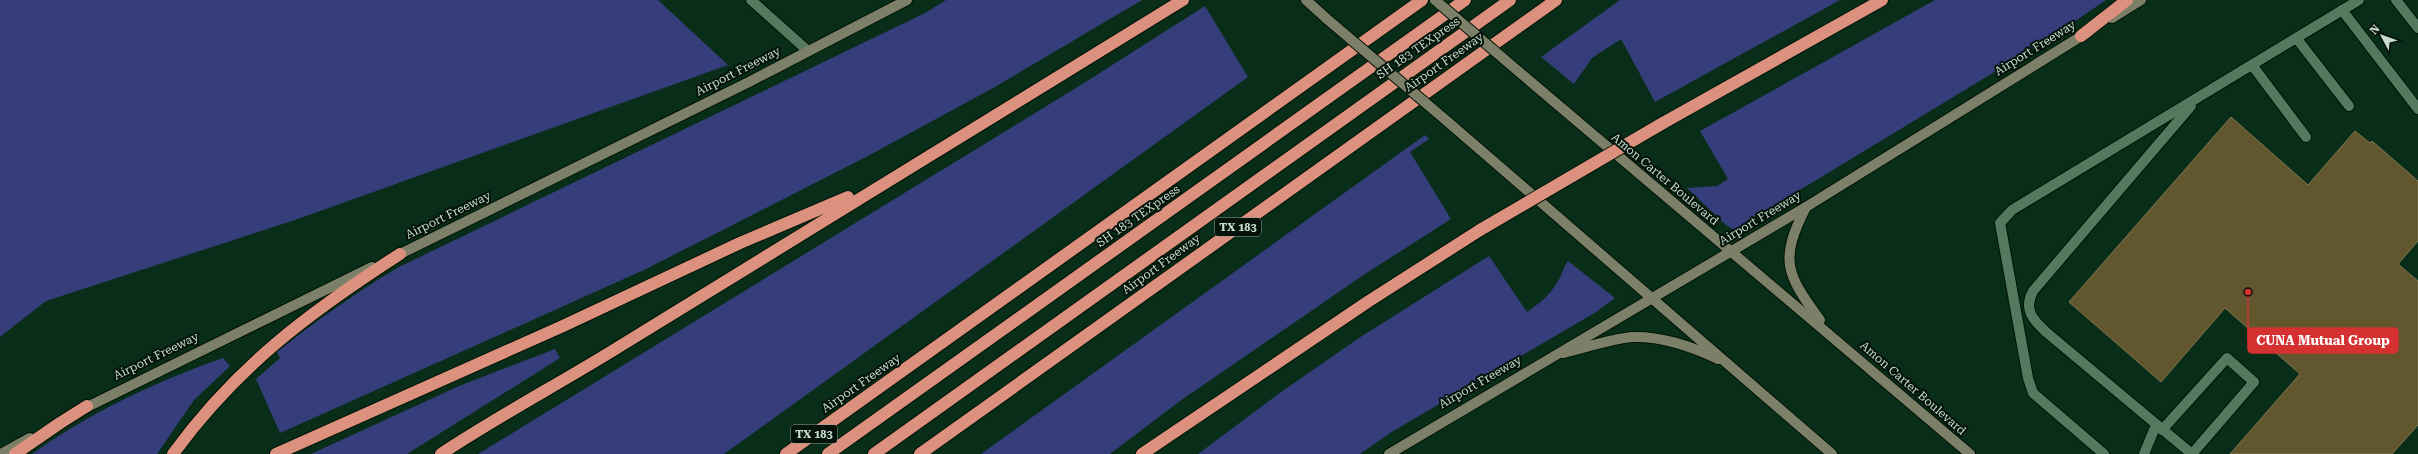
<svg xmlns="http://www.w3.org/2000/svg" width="2418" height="454" font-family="'Roboto Serif',serif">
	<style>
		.green { fill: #353e7a }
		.building { fill: #62562f; stroke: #82774f }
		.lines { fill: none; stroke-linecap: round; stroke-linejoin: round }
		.lane-casing { stroke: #001405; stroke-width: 12 }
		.secondary-casing { stroke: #001405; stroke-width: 12 }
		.highway-casing { stroke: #001405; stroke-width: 14 }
		.lane { stroke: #54795f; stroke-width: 10 }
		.secondary { stroke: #7d8068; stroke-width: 10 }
		.highway { stroke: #dc907e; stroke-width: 12 }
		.secondary-bridge-casing { stroke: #001405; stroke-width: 12; stroke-linecap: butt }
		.highway-bridge-casing { stroke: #001405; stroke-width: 14; stroke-linecap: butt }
		.secondary-bridge { stroke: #7d8068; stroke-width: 10 }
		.highway-bridge { stroke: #dc907e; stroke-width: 12 }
		.labels { text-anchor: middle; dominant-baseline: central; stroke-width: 4; stroke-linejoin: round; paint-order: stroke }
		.shield { fill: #041209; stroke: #8ea094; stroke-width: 1 }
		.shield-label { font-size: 11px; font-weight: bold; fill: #c9ddcf }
		.street-label { font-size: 12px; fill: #c9ddcf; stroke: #041209 }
		.leader { fill: none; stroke: #d53130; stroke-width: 1.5 }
		.callout-dot { fill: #d53130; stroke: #041209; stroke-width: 1.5 }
		.callout { fill: #d53130; stroke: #d53130; stroke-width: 1.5 }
		.callout-label { font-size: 13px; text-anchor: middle; font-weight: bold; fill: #fff }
	</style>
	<rect width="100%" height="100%" fill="#082d18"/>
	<g class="green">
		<polygon points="0,0 658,0 728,65 298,219 46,301 0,337"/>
		<path d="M 946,0 L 1142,0 L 995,87 L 866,157 L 644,270 L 280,433 L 256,379 L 280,358 L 277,352 C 316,321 355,293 399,267 L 925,13 Z"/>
		<polygon points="1620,0 1840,0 1655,102 1621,39 1592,58 1574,84 1541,57"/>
		<polygon points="1935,0 2106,0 2049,39 1734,230 1726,225 1687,188 1717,186 1728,179 1700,131"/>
		<polygon points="1205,6 1248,77 724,454 478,454 1084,83"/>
		<polygon points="1425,135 1429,139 1410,152 1451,219 1362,276 1180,401 1110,454 981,454"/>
		<path d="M 1489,256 L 1527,312 C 1539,304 1551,294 1558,281 C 1562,275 1563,268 1568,261 L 1615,298 L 1596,312 L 1390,433 L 1360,454 L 1198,454 L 1281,392 L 1359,338 Z"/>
		<polygon points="555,349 560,358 407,454 311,454 459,386"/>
		<path d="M 223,358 L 230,366 L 194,400 L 157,454 L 32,454 C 89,413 157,381 223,358 Z"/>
	</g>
	<polygon class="building" points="2231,117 2308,185 2355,131 2370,143 2372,141 2418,181 2418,241 2398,264 2418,281 2418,425 2392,454 2230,454 2300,374 2225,308 2161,382 2069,302"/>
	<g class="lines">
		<g class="lane-casing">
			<g id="lane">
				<polyline points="751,0 808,51"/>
				<polyline points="2396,0 2418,28"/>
				<polyline points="2342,10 2418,109"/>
				<polyline points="2297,39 2349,106"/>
				<polyline points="2252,65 2306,137"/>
				<path d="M 2191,106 L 2033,291 C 2023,309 2033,320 2046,332 L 2192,454"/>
				<polyline points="2162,430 2227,358 2254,382 2192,454"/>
				<polyline points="2104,454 2033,393 2028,378 2000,223 2012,210 2359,0"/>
				<polyline points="2144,454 2156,425"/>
			</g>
		</g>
		<g class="secondary-casing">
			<g id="secondary">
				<polyline points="1306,0 1327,19"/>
				<polyline points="2112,18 2141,0"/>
				<polyline points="1518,71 1970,454"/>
				<polyline points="1448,122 1832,454"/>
				<path d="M 1806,207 C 1779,260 1786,274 1820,320"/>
				<polyline points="394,257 749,82 907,0"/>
				<path d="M 1563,353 C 1585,348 1610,339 1632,337 C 1662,336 1691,346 1718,359"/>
				<polyline points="81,410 372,267"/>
				<polyline points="1,454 30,438"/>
				<polyline points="1389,454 1806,207 2088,32"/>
			</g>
		</g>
		<g class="highway-casing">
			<g id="highway">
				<polyline points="2081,36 2127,0"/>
				<polyline points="1663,123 1882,0"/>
				<polyline points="15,454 60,423 87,406"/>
				<path d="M 173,454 C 237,366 310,312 400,254"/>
				<polyline points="276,454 563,326 740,243 848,197"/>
				<path d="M 441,454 C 498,416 559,384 617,348 C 805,231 995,117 1183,0"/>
				<polyline points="786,454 1422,0"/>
				<polyline points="828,454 1465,0"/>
				<polyline points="874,454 1510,0"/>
				<polyline points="920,454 1556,0"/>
				<polyline points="1142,454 1369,301 1480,230"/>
			</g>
		</g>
		<use href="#lane" class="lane"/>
		<use href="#secondary" class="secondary"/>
		<use href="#highway" class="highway"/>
		<g class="secondary-bridge-casing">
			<g id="secondary-bridge">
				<polyline points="1435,0 1518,71"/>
				<polyline points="1327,19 1448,122"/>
			</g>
		</g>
		<g class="highway-bridge-casing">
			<polyline id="highway-bridge" points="1480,230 1663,123"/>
		</g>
		<use href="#secondary-bridge" class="secondary-bridge"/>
		<use href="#highway-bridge" class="highway-bridge"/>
	</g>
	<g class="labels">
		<g class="shield">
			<rect x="1215" y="218" width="46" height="18" rx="3"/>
			<rect x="791" y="425" width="46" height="18" rx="3"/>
		</g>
		<g class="shield-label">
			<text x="1238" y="227">TX 183</text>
			<text x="814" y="434">TX 183</text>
		</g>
		<g class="street-label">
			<text transform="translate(1418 48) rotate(-35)">SH 183 TEXpress</text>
			<text transform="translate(2035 48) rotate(-32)">Airport Freeway</text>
			<text transform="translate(1444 62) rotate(-35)">Airport Freeway</text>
			<text transform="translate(738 71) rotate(-27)">Airport Freeway</text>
			<text transform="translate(1665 179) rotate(40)">Amon Carter Boulevard</text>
			<text transform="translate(448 215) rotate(-26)">Airport Freeway</text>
			<text transform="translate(1138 216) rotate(-35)">SH 183 TEXpress</text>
			<text transform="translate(1760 218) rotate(-31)">Airport Freeway</text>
			<text transform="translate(1161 264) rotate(-36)">Airport Freeway</text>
			<text transform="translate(156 356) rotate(-26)">Airport Freeway</text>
			<text transform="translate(1480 382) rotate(-30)">Airport Freeway</text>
			<text transform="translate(861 383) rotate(-35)">Airport Freeway</text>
			<text transform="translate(1913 388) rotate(41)">Amon Carter Boulevard</text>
		</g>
	</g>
	<path class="leader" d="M2248 292L2248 340"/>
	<circle class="callout-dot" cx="2248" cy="292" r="4"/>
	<rect class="callout" x="2248" y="328" width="150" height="25" rx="4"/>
	<g class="callout-label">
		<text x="2323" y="345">CUNA Mutual Group</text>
	</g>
	<g transform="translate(2382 36) rotate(311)" stroke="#041209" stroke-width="3" paint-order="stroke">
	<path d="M0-3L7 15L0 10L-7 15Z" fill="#c9ddcf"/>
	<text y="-6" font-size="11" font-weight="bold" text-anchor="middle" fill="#c9ddcf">N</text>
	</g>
</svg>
